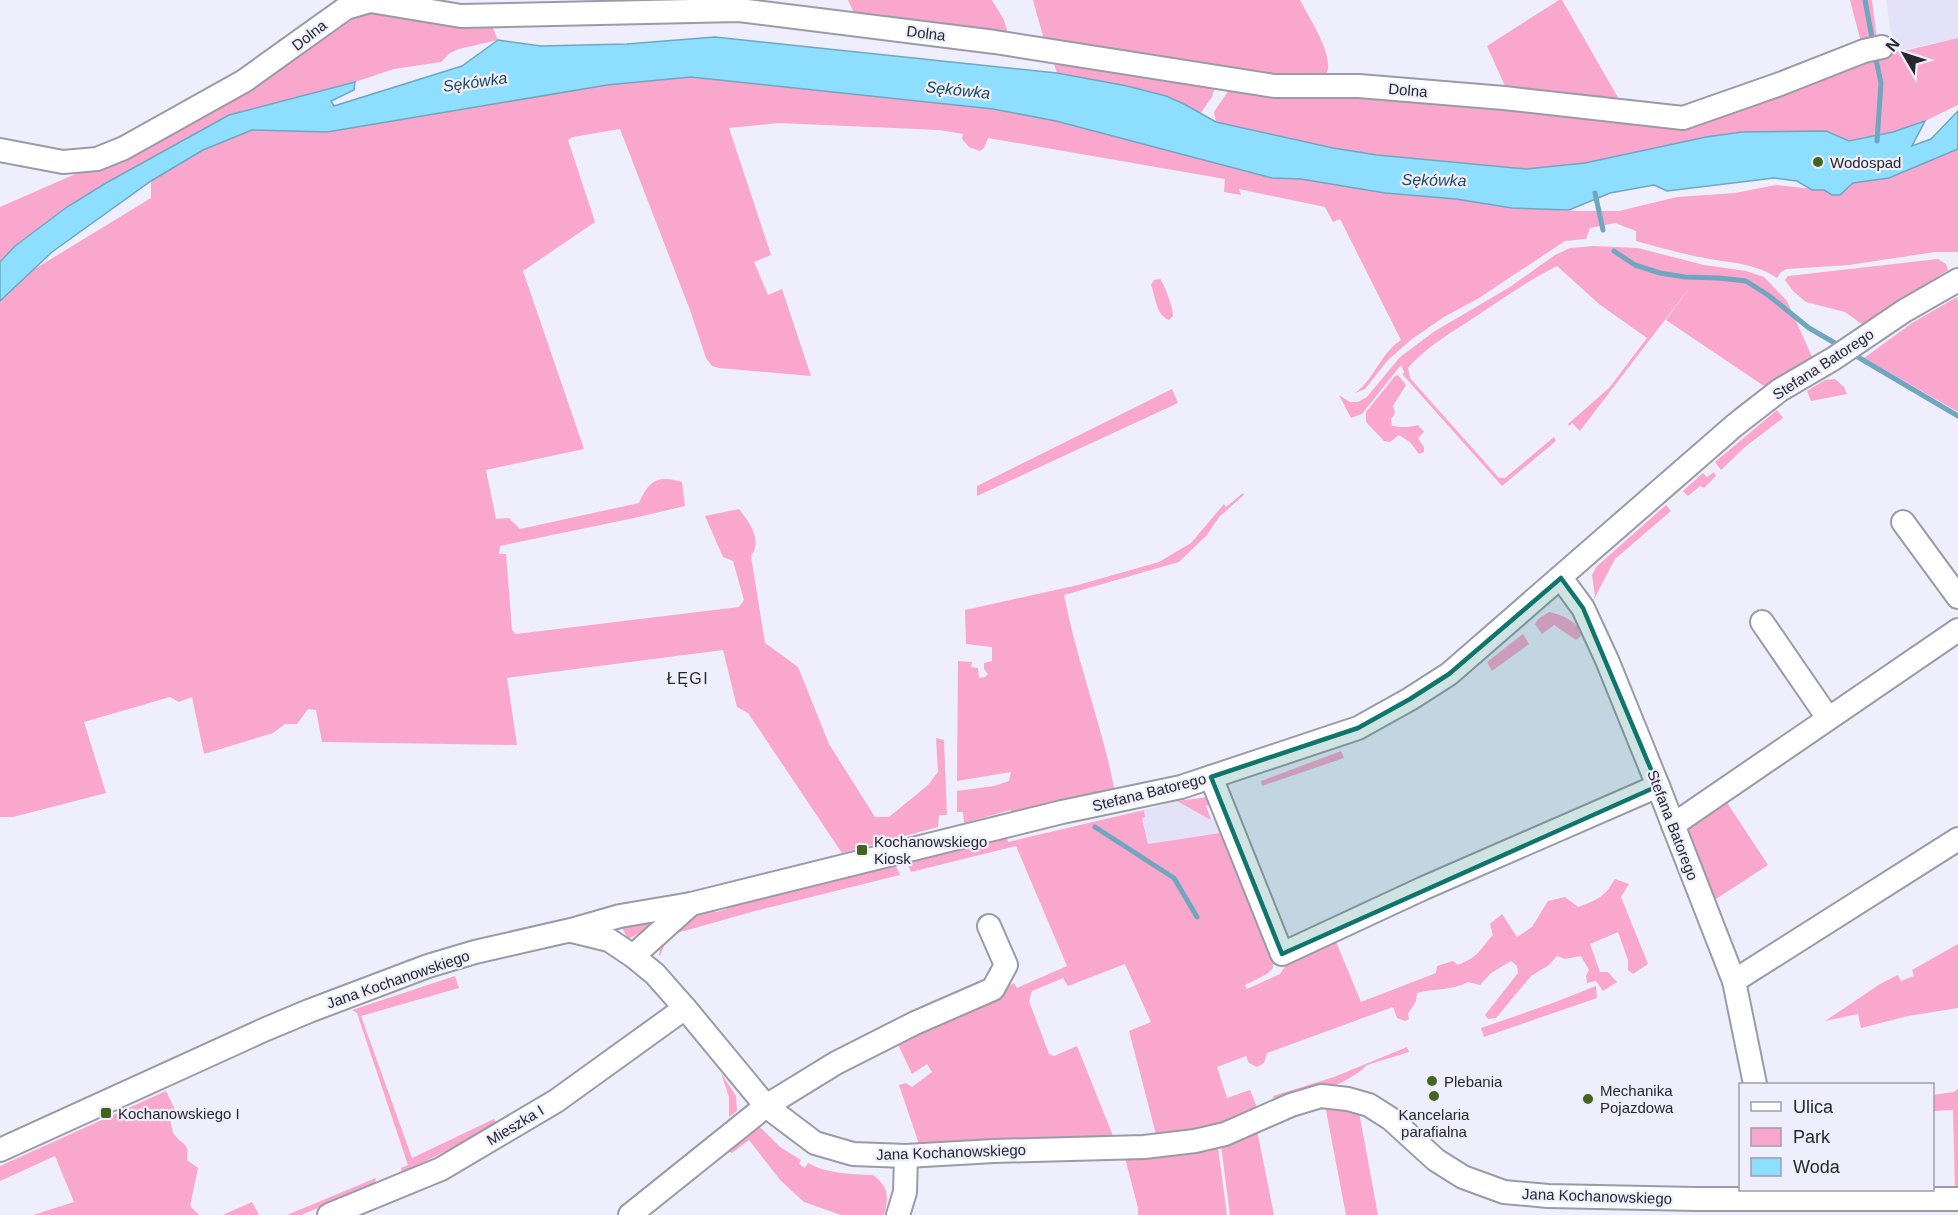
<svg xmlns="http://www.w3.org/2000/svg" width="1958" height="1215" font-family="Arial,sans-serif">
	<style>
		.built { fill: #e3e2f9 }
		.green { fill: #faa7cd }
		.water { fill: #8edeff; stroke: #6fa7c0; stroke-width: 1.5 }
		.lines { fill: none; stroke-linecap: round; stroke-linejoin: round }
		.stream { stroke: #6fa7c0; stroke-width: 5 }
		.minor-casing { stroke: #9b9aa8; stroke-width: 26 }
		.minor { stroke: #fff; stroke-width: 22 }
		.marked { fill: #0f766e; fill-opacity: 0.2; stroke: #0f766e; stroke-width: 4.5; stroke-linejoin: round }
		.poi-dot { fill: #42651e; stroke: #eeeefd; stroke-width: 2 }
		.labels { text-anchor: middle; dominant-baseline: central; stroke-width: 4.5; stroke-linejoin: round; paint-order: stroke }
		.street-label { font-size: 15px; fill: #28272d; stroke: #eeeefd }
		.poi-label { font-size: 15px; fill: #28272d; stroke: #eeeefd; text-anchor: start }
		.water-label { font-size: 16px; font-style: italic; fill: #1c4a5b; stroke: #eeeefd }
		.neighbourhood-label { font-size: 16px; letter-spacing: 1.5px; fill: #28272d; stroke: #eeeefd }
	</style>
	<rect width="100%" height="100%" fill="#eeeefd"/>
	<g class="built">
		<polygon points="1886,0 1958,0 1958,38 1894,52"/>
		<polygon points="1177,801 1209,819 1215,818 1220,833 1148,844 1142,818 1145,816 1144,810"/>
	</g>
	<g class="green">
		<polygon points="848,0 992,0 1004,20 1010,41 858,22"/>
		<path d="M 1033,0 L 1300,0 C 1308,16 1334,55 1327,72 C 1325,75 1323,77 1321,80 L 1310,83 L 1034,44 L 1043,36 Z"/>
		<polygon points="1559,0 1562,0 1624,108 1514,96 1505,86 1487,46"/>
		<polygon points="1850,0 1872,0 1877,40 1862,46"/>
		<polygon points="361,9 491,24 498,40 459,49 450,53 441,62 394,69 355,82 229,115 106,183 67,207 15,246 0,262 0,207 80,172 117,160"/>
		<polygon points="1958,38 1958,105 1925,121 1893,132 1849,141 1825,131 1706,137 1585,163 1526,169 1377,155 1334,148 1216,122 1214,112 1231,87 1334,93 1682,123 1864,55 1908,50"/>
		<path d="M 1053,61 L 1215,86 L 1212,97 L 1200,114 C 1158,87 1105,84 1057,73 Z"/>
		<path d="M 691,77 L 993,109 L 1056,121 L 1272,178 L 1301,179 L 1385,193 L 1456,199 L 1512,208 L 1580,211 L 1619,211 L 1677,197 L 1735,193 L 1776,185 L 1824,190 L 1832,195 L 1848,189 L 1853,183 L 1889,178 L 1958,149 L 1958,252 L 1935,252 L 1849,265 L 1787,269 L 1781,272 L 1777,278 C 1755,263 1730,263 1705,258 C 1682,254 1659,247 1636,241 L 1636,231 L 1615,223 L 1590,228 L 1586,239 L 1565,241 L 1479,298 L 1444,317 L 1412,339 L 1388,360 L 1365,389 L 1355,393 C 1375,379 1381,352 1401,340 L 1340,219 L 1333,222 L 1325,207 L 1239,189 L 1241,195 L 1224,192 L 1225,179 L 988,138 L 984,148 L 980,151 L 969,147 L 962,139 L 963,134 L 939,130 L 779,123 L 729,128 L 771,255 L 754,262 L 768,295 L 782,289 L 811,376 L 719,368 L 712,366 L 706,358 L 690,310 L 620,129 L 573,137 L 568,140 L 595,222 L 523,271 L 584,449 L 486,470 L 496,519 L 509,518 L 520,529 L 639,503 C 649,480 658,475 682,482 L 685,506 L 634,518 L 500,546 L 499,554 L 506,554 L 512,630 L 516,634 L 739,607 L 744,600 L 733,561 L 723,557 L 705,516 L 739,509 C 749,522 763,540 751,556 L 765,643 L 798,667 L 829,744 L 875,817 L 889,817 L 928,785 L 938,772 L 936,738 L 944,740 L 947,815 L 939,815 L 938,827 L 842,853 L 748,713 L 737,707 L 723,650 L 507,678 L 517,745 L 322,742 L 316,710 L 308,709 L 297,724 L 285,724 L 273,733 L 204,754 L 192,697 L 179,702 L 170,697 L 84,722 L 106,793 L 13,817 L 0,817 L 0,301 L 33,270 L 151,198 L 151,181 L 203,150 L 252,130 L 327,132 L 607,85 Z"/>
		<path d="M 1593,246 L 1638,248 L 1704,265 L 1746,271 L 1764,277 L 1787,301 L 1813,359 L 1737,412 L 1734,409 L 1764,386 L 1666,320 L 1690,287 L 1580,431 L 1572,423 L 1569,426 L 1568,424 L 1609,388 L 1647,338 L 1599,304 L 1557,266 C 1529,280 1504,298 1478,315 C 1454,331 1427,346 1408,368 L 1410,378 L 1499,478 L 1505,478 L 1554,437 L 1556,441 L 1502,486 L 1403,375 L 1404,372 L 1401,365 L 1362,414 L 1351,418 L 1339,395 L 1350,402 L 1358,402 L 1367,397 L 1400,357 L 1435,331 L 1510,287 L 1555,255 L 1570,248 Z"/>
		<polygon points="1938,259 1946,264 1948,270 1863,325 1845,312 1806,302 1793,291 1785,280 1788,276"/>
		<path d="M 1160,279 C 1165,285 1173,308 1173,316 L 1169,320 C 1156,315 1156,298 1151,285 L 1154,280 Z"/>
		<polygon points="1957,297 1958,302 1958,412 1864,358 1912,323"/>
		<path d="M 1398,375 L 1406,385 L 1393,406 L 1395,413 L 1391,419 L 1392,426 C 1401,427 1408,428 1418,425 L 1424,432 L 1418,438 L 1424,447 L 1424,452 L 1419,454 L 1410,442 L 1399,435 L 1390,442 L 1384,441 L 1366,422 L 1366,412 L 1395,376 Z"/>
		<polygon points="1835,379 1844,387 1847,394 1811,401 1807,391 1825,380"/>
		<polygon points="1172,389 1178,403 977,496 977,486"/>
		<polygon points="1777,410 1783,418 1745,447 1721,470 1715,462"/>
		<polygon points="1714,472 1716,476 1704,488 1700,486 1688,496 1683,491 1703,473 1707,477"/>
		<path d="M 1243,493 L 1244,495 L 1219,517 L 1207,535 L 1179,562 L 1064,595 C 1077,662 1102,725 1115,792 L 1013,816 L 1011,810 L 964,823 L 963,812 L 957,812 L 957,791 L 994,786 L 1009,781 L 1011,772 L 957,781 L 958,661 L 972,662 L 971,667 L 978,668 L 979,678 L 985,677 L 988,674 L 984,669 L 984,663 L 992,661 L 992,647 L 966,644 L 965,610 L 1078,585 L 1159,562 L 1191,543 L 1224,504 L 1226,507 Z"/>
		<polygon points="1666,505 1671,511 1615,559 1591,605 1595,596 1592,575 1596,567"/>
		<path d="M 1549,612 C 1563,615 1575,620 1583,634 L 1576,640 L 1554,625 L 1542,634 L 1535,624 L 1538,619 Z"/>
		<polygon points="1523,634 1529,644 1492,671 1487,662"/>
		<polygon points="1341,751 1344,758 1262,786 1261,781"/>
		<polygon points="1208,797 1211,804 1206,806 1211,819 1209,819 1177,801"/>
		<polygon points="1724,798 1768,865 1713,901 1731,941 1727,943 1682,827"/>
		<path d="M 1144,810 L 1145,817 L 1142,818 L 1148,844 L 1220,833 L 1273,963 L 1273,968 L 1267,974 L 1245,985 L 1247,989 L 1280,974 L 1293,955 L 1334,937 L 1361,1002 L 1436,973 L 1437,966 L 1453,961 L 1458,965 C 1480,956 1478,951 1493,935 L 1490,924 L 1502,914 L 1517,937 L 1532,927 L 1548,901 L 1565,897 L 1578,907 C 1597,900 1604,898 1615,879 L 1629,884 L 1621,897 L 1648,964 L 1633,974 L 1628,970 L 1628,960 L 1618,932 L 1590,944 L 1600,972 L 1608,972 L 1617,982 L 1603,991 L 1596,981 L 1587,983 L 1586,976 L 1589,970 L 1581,956 L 1565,959 L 1557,956 L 1549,965 L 1531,976 L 1496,1018 L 1488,1019 L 1485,1015 L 1518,973 L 1517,966 L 1511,961 L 1491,973 L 1480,985 L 1468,982 C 1453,991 1434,988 1417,993 L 1416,1001 L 1408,1014 L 1409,1019 L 1405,1021 L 1397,1018 L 1393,1007 L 1267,1053 L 1264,1063 L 1257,1067 L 1249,1063 L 1246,1056 L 1217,1067 L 1227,1098 L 1250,1090 L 1258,1110 L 1236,1123 L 1157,1138 L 1129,1031 L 1151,1022 L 1125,964 L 1068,986 L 1063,978 L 1032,991 L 1029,1001 L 1049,1054 L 1054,1056 L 1077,1046 L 1115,1141 L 920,1147 L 899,1085 L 906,1083 L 912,1087 L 932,1072 L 927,1064 L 912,1074 L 895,1038 L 1014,983 L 1017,988 L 1067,966 L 1016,846 L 911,872 L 906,861 L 1006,836 L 1008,842 Z"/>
		<polygon points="895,864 900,875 755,911 677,933 664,946 660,956 659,955 661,945 686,918 715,910 716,912 727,909 727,906"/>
		<polygon points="651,919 653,926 628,939 622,928 623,924"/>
		<polygon points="1958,944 1958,1008 1908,1016 1861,1028 1858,1014 1825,1021 1880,984 1898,975 1901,981 1914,976 1912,970"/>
		<polygon points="455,976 459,988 361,1016 412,1158 494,1119 497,1125 402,1173 401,1168 408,1165 357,1013 352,1010"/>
		<polygon points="1596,986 1597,998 1484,1037 1481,1028 1553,1003"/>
		<path d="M 1407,1047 L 1409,1052 L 1367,1065 C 1344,1088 1305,1095 1275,1104 L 1273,1096 L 1334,1077 Z"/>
		<polygon points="721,1073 736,1096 737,1111 729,1117 729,1097"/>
		<polygon points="1958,1089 1958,1192 1955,1192 1953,1110 1933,1111 1932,1095 1954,1092"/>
		<path d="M 166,1091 L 177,1114 L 170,1119 C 171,1123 172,1131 174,1134 C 182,1146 190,1141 187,1160 L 198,1168 L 190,1206 L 199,1215 L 33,1215 L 74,1202 L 55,1156 L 0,1181 L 0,1166 Z"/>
		<polygon points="1325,1105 1359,1112 1378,1215 1346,1215"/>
		<path d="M 755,1122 L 780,1147 L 801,1160 L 799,1164 L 805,1168 L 808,1163 C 828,1174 850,1174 873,1175 C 889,1187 889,1197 884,1215 L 841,1215 L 804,1202 L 781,1181 L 749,1140 L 732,1153 L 720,1148 Z"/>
		<polygon points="1257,1130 1274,1215 1230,1215 1221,1145"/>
		<polygon points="1218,1147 1227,1215 1138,1215 1138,1208 1124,1154 1207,1152"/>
		<polygon points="376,1178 375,1184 301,1215 287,1215"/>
		<polygon points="252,1202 259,1215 223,1215"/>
	</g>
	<polygon class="water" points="715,37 1057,73 1127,86 1166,96 1184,104 1216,122 1333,148 1377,155 1526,169 1585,163 1706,137 1742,132 1826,131 1849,141 1893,132 1925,121 1912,146 1931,139 1958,111 1958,149 1889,178 1853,183 1840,195 1832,195 1824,190 1812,190 1797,181 1774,178 1667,191 1654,185 1610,193 1569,210 1512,208 1456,199 1385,193 1301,179 1272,178 1056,121 993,109 691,77 607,85 327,132 252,130 203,150 151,181 52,252 0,301 0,262 15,246 67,207 106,183 229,115 355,82 354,90 331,101 334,106 462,66 498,40 541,46 627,44"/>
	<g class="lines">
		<g class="stream">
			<polyline points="1865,0 1873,43"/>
			<polyline points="1875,55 1881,83 1877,141"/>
			<polyline points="1595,193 1603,230"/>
			<polyline points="1614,251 1635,265 1660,273 1685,277 1719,278 1746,281 1768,295 1809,328 1840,346"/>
			<polyline points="1851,353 1958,416"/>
			<polyline points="1095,827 1174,878 1197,917"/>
		</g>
		<g class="minor-casing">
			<g id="minor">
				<polyline points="0,150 63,162 97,159 124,148 244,81 346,8 370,1 461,16 739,10 995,42 1274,86 1359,86 1504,98 1683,118 1780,84 1864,51 1882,47"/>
				<polyline points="1903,522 1958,597"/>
				<polyline points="1561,578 1583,608 1607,660 1658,786 1734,981 1755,1084"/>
				<polyline points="1762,622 1828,718"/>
				<polyline points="1211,777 1282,954 1424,888 1658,786"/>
				<polyline points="1673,825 1958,630"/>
				<polyline points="572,931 609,940 633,956 655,974 685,1008 766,1106 815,1143 853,1154 906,1156 994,1151 1144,1147 1195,1141 1225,1134 1291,1105 1321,1096 1348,1099 1369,1105 1391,1119 1436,1160 1463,1177 1504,1192 1548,1196 1696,1199 1958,1199"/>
				<polyline points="633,956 691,904"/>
				<polyline points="1734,981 1958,839"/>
				<polyline points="0,1150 266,1029 309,1011 428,966 475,952 571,930 620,916 691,904 1062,812 1181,787 1358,728 1410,699 1449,674 1735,425 1780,390 1833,359 1904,311 1958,280"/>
				<polyline points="329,1215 441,1169 556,1101 685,1008"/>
				<polyline points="630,1215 766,1106 836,1063 915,1023 993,989 1006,965 989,926"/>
				<polyline points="898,1215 905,1192 906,1156"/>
			</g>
		</g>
		<use href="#minor" class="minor"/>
	</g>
	<path class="marked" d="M 1561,578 L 1583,608 L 1658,786 L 1282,954 L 1211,777 L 1358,728 L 1410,699 L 1449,674 Z"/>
	<g class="poi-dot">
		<circle cx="1818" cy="162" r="6"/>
		<rect x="856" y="844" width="12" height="12" rx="3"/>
		<circle cx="1432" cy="1081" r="6"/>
		<circle cx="1434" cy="1096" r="6"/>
		<circle cx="1588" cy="1099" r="6"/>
		<rect x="100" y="1107" width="12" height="12" rx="3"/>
	</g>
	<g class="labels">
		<g class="street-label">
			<text transform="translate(926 33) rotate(7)">Dolna</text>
			<text transform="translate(309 35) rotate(-38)">Dolna</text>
			<text transform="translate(1408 90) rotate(5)">Dolna</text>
			<text transform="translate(1823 364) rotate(-33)">Stefana Batorego</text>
			<text transform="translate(1149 792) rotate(-14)">Stefana Batorego</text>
			<text transform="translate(1673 825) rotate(69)">Stefana Batorego</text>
			<text transform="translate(398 979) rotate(-19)">Jana Kochanowskiego</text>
			<text transform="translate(515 1125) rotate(-31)">Mieszka I</text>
			<text transform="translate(951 1152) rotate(-2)">Jana Kochanowskiego</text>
			<text transform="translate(1597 1196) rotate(2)">Jana Kochanowskiego</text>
		</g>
		<g class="poi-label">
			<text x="1830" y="162">Wodospad</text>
			<text x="874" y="841">Kochanowskiego<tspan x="874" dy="17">Kiosk</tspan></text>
			<text x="1444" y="1081">Plebania</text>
			<text x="1600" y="1090">Mechanika<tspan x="1600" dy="17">Pojazdowa</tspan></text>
			<text x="118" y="1113">Kochanowskiego I</text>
			<text x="1434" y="1114" text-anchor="middle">Kancelaria<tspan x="1434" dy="17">parafialna</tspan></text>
		</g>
		<g class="water-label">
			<text transform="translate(475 82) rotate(-8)">Sękówka</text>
			<text transform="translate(958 90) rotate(6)">Sękówka</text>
			<text transform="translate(1434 180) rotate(1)">Sękówka</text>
		</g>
		<g class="neighbourhood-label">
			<text x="688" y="678">ŁĘGI</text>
		</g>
	</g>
	<rect x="1739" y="1083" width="195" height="108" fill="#eeeefd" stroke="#9f9eaa" stroke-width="1.5"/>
	<rect x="1751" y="1102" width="30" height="9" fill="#ffffff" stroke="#9f9eaa" stroke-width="1.5"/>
	<text x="1793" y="1113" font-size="18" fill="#28272d">Ulica</text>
	<rect x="1751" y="1128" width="30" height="18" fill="#faa7cd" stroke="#9f9eaa" stroke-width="1.5"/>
	<text x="1793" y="1143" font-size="18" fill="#28272d">Park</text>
	<rect x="1751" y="1158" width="30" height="18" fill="#8edeff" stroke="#9f9eaa" stroke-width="1.5"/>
	<text x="1793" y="1173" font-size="18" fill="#28272d">Woda</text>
	<g transform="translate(1904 54) rotate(309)" stroke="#eeeefd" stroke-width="4.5" paint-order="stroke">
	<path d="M0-4.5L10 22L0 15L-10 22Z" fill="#28272d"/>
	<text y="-9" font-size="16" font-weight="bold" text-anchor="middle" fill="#28272d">N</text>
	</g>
</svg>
